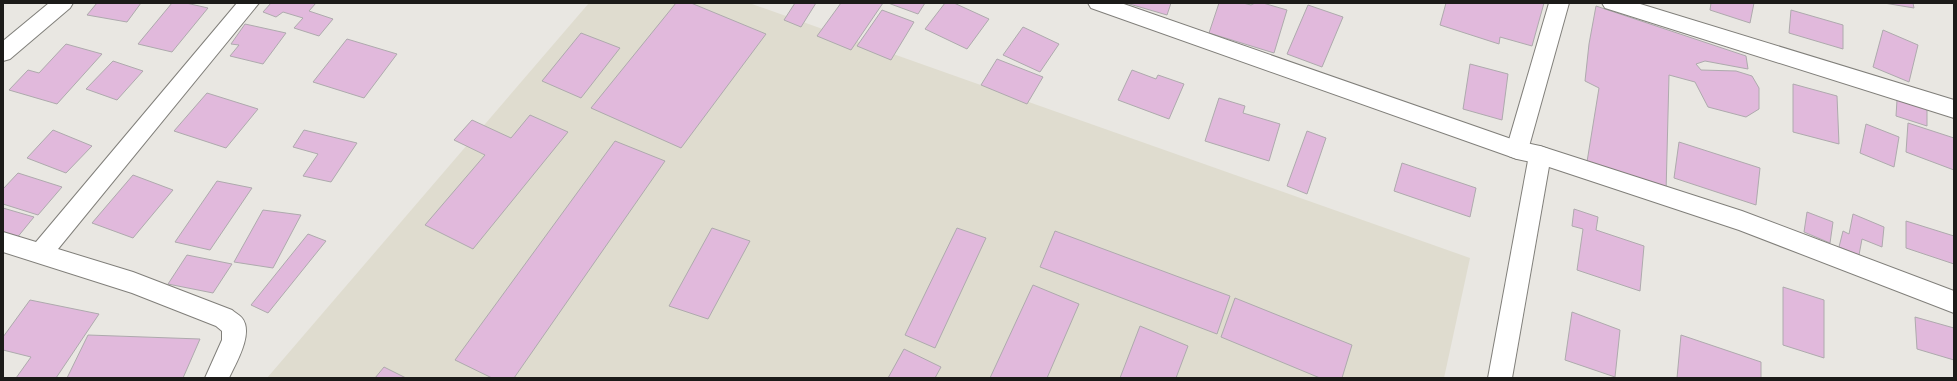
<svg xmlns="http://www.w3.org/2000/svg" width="1957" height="381" font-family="'Source Sans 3',sans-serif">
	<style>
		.built { fill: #dfdccf }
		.building { fill: #e1b9dc; stroke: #aeaaad }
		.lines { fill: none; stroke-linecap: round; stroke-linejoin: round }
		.street-casing { stroke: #807f7a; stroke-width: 2 }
		.secondary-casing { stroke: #807f7a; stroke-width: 2 }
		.street { fill: #fff; fill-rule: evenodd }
		.secondary { fill: #fff; fill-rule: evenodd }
	</style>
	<rect width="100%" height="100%" fill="#e9e7e2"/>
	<polygon class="built" points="589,3 749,3 1470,258 1444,378 267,378"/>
	<g class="building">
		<polygon points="97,3 141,3 127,22 87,15"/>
		<polygon points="172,3 186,3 208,8 172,52 138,44"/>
		<polygon points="271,3 316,3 309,11 333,19 319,36 294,28 303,18 283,12 276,17 263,12"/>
		<polygon points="676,3 691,3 766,34 681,148 591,108"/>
		<polygon points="795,3 816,3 801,27 784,20"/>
		<polygon points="841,3 883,3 851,50 817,36"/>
		<polygon points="888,3 925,3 918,14"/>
		<polygon points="945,3 954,3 989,19 967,49 925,29"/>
		<polygon points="1126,3 1171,3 1167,15"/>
		<polygon points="1219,3 1243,3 1251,5 1255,3 1263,3 1287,10 1274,53 1209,33"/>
		<polygon points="1446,3 1544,3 1532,46 1500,37 1499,44 1440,25"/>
		<polygon points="1711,3 1754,3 1750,23 1710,10"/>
		<polygon points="1884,3 1913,3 1914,8"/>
		<polygon points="1308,5 1343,17 1322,67 1287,54"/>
		<polygon points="1596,6 1746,56 1748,69 1705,61 1696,64 1701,70 1736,71 1752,76 1759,88 1759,109 1746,117 1708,107 1695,82 1669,75 1666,193 1586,168 1599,88 1585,81 1589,44"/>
		<polygon points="882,10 914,22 891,60 857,46"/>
		<polygon points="1791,10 1843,25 1843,49 1789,33"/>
		<polygon points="245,24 286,33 263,64 230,56 239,45 231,44"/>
		<polygon points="1023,27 1059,44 1040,72 1003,55"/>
		<polygon points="1883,30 1918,45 1909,82 1873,67"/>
		<polygon points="581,33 620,48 581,98 542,81"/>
		<polygon points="347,39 397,54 364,98 313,82"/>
		<polygon points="66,44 102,54 57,104 9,90 28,70 39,73"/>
		<polygon points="997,59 1043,77 1027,104 981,85"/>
		<polygon points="113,61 143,71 117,100 86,89"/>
		<polygon points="1470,64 1508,74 1502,120 1463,109"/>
		<polygon points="1132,70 1156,79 1158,75 1184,84 1169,119 1118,100"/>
		<polygon points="1793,84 1837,96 1839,144 1793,132"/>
		<polygon points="207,93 258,109 226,148 174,131"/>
		<polygon points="1219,98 1245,106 1243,113 1280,124 1269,161 1205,141"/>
		<polygon points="1897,100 1927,109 1927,126 1896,116"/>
		<polygon points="530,115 568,132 473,249 425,225 485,155 454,140 472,120 511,138"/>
		<polygon points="1908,123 1954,138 1954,170 1906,152"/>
		<polygon points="1866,124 1899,137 1894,167 1860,153"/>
		<polygon points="53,130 92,146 66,173 27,158"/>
		<polygon points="304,130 357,143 331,182 303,176 318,154 293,147"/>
		<polygon points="1307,131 1326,138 1307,194 1287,186"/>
		<polygon points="615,141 665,161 514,378 492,378 455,360"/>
		<polygon points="1679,142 1760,168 1756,205 1674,178"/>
		<polygon points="1402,163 1476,188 1470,217 1394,191"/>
		<polygon points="18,173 62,187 38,215 3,204 3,189"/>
		<polygon points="133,175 173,190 133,238 92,223"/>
		<polygon points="217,181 252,188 210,250 175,242"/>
		<polygon points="3,208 34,217 16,239 3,235"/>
		<polygon points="1574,209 1598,217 1596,230 1644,246 1640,291 1577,270 1583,229 1572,226"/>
		<polygon points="263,210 301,215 273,268 234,262"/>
		<polygon points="1807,212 1833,222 1830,243 1804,232"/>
		<polygon points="1853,214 1884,227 1882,247 1862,239 1859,255 1839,247 1843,231 1849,234"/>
		<polygon points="1906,221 1954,236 1954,264 1906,248"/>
		<polygon points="712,228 750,241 708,319 669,306"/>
		<polygon points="957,228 986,238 935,348 905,335"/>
		<polygon points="1055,231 1230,296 1217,334 1040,267"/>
		<polygon points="308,234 326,241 268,313 251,305"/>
		<polygon points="187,255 232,264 213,293 168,284"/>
		<polygon points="1033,285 1079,304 1047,378 990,378"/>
		<polygon points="1783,287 1824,300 1824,358 1783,345"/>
		<polygon points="1235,298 1352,345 1342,378 1320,378 1221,337"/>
		<polygon points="30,300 99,314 56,378 16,378 31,357 3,350 3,337"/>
		<polygon points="1572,312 1620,330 1615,377 1565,360"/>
		<polygon points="1915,317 1954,328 1954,360 1917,349"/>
		<polygon points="1140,326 1188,346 1176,378 1120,378"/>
		<polygon points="88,335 200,339 183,378 67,378"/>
		<polygon points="1681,335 1761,362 1761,378 1677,378"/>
		<polygon points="904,349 941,367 935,378 888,378"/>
		<polygon points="384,367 406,378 375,378"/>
	</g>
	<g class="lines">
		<g class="street-casing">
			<g id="street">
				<polygon points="49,3 73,3 70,8 10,59 3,61 3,41"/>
				<path d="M 237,3 L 259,3 L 58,249 L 133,272 L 232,310 C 235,313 240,315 242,318 C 254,333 236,363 229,378 L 205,378 L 222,340 L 222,331 L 216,326 L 132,293 L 3,252 L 3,232 L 36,242 Z"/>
				<polygon points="1549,3 1569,3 1528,150 1525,156 1517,159 1509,156 1506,150"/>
				<polygon points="1602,3 1637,3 1954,100 1954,118 1605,8"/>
				<polygon points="1540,146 1548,149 1551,155 1512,378 1488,378 1529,155 1532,149"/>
			</g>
		</g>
		<g class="secondary-casing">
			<polygon id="secondary" points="1088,3 1121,3 1517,141 1540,146 1742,211 1954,291 1954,313 1739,230 1540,164 1517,159 1091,8"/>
		</g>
		<use href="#street" class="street"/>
		<use href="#secondary" class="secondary"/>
	</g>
	<rect width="1957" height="381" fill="none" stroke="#1c1b19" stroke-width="8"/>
</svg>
